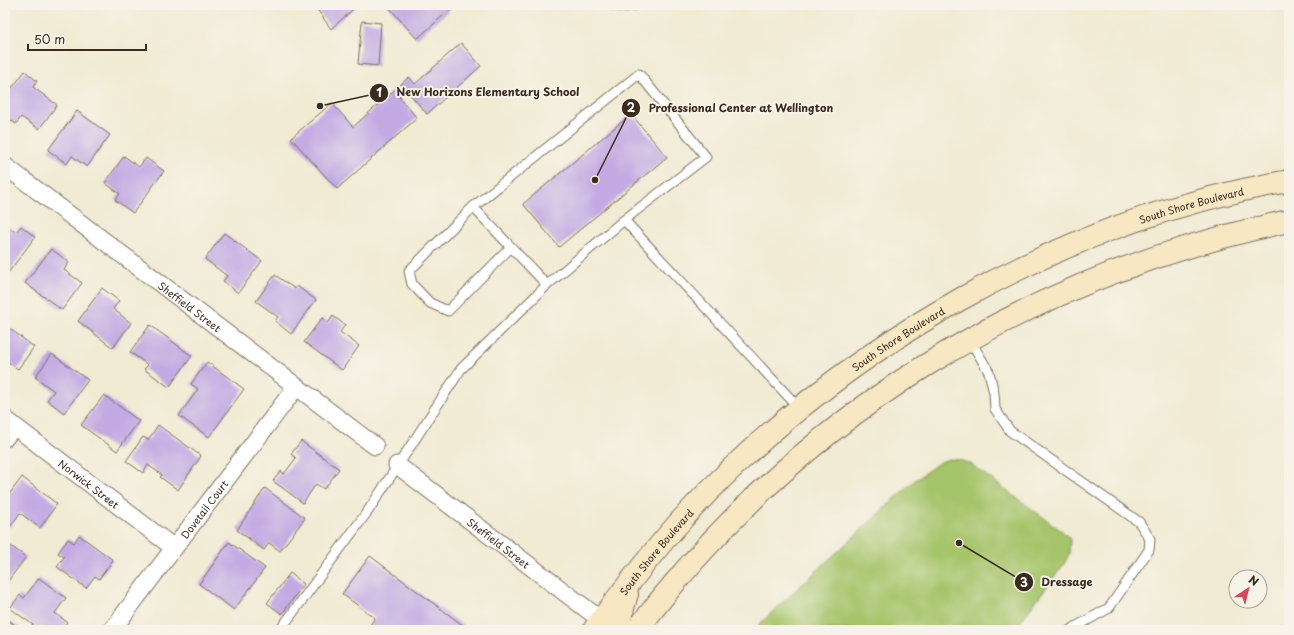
<svg xmlns="http://www.w3.org/2000/svg" width="1294" height="635" font-family="'Playpen Sans',sans-serif">
	<style>
		.green { fill: #a6c46b; stroke: #707744 }
		.building { fill: #c3aae3 }
		.lines { fill: none; stroke-linecap: round; stroke-linejoin: round }
		.lane-casing { stroke: #7b6e5e; stroke-width: 11 }
		.street-casing { stroke: #7b6e5e; stroke-width: 19 }
		.secondary-casing { stroke: #7b6e5e; stroke-width: 24 }
		.lane { stroke: #fff; stroke-width: 9 }
		.street { stroke: #fff; stroke-width: 17 }
		.secondary { stroke: #f7e8c3; stroke-width: 22 }
		.labels { text-anchor: middle; dominant-baseline: central; stroke-width: 4; stroke-linejoin: round; paint-order: stroke }
		.street-label { font-size: 10px; fill: #3b2a1e; stroke: #f7f3e8 }
		.leader { fill: none; stroke: #3b2a1e; stroke-width: 1.5 }
		.callout-dot { fill: #3b2a1e; stroke: #f7f3e8; stroke-width: 1.5 }
		.mark-label { font-size: 12px; text-anchor: middle; font-weight: bold; fill: #fff }
		.callout-label { font-size: 11px; text-anchor: middle; font-weight: bold; fill: #3b2a1e; stroke: #f7f3e8; stroke-width: 4; stroke-linejoin: round; paint-order: stroke }
	</style>
	<rect width="100%" height="100%" fill="#f7f3e8"/>
	<filter id="ink" filterUnits="userSpaceOnUse"><feTurbulence type="fractalNoise" baseFrequency=".025" numOctaves="2"/><feDisplacementMap in="SourceGraphic" scale="8" xChannelSelector="R" yChannelSelector="G"/><feConvolveMatrix kernelMatrix="1 2 1 2 8 2 1 2 1" color-interpolation-filters="sRGB"/></filter>
	<filter id="wash" filterUnits="userSpaceOnUse"><feTurbulence type="fractalNoise" baseFrequency=".012" numOctaves="4" result="noise"/><feDisplacementMap in="SourceGraphic" scale="16" xChannelSelector="R" yChannelSelector="G"/><feGaussianBlur stdDeviation="0.9" result="paint"/><feColorMatrix in="noise" values="0 0 0 0 0 0 0 0 0 0 0 0 0 0 0 0 0 1.4 0 .05"/><feComposite in="paint" operator="in"/></filter>
	<g filter="url(#wash)">
		<rect width="100%" height="100%" fill="#f1ebd4"/>
		<polygon class="green" points="949,459 960,460 972,465 1063,532 1070,539 1069,554 1064,564 1014,630 757,630 758,626 768,616 915,480 940,462"/>
		<g id="blocks">
			<g class="building">
				<polygon points="314,5 358,5 331,29"/>
				<polygon points="387,5 455,5 417,39"/>
				<polygon points="362,21 381,23 378,66 358,64"/>
				<polygon points="461,43 481,66 427,114 406,90 399,97 417,118 337,189 291,138 332,103 353,127 409,77 415,84"/>
				<polygon points="25,71 37,81 33,87 57,105 39,129 21,117 16,124 5,116 5,97"/>
				<polygon points="77,111 110,135 87,167 72,156 67,164 48,150"/>
				<polygon points="631,114 667,157 559,247 523,204"/>
				<polygon points="124,156 139,167 146,158 164,171 133,213 115,200 120,194 105,183"/>
				<polygon points="5,225 16,232 21,226 35,237 8,273 5,270"/>
				<polygon points="224,233 262,261 238,293 223,281 227,276 205,259"/>
				<polygon points="51,249 69,262 64,270 82,283 62,310 25,283"/>
				<polygon points="275,275 295,289 297,286 316,300 291,334 275,321 278,317 256,301"/>
				<polygon points="102,288 119,301 113,309 131,323 113,348 78,321"/>
				<polygon points="333,316 345,325 340,332 359,346 342,370 304,342 322,318 328,323"/>
				<polygon points="5,325 34,347 18,369 5,360"/>
				<polygon points="150,325 192,356 169,387 144,369 148,365 130,352"/>
				<polygon points="52,354 88,380 64,413 47,400 54,391 35,377"/>
				<polygon points="207,362 244,389 209,437 179,416 198,389 191,384"/>
				<polygon points="104,395 139,421 117,451 81,425"/>
				<polygon points="158,425 201,456 178,490 160,477 162,475 148,465 143,473 126,461 143,437 148,440"/>
				<polygon points="301,441 339,469 324,489 316,484 303,503 273,481 281,471 284,474 296,458 291,454"/>
				<polygon points="22,477 57,504 40,528 20,513 10,527 5,523 5,500"/>
				<polygon points="265,488 305,518 280,551 269,543 264,550 237,530"/>
				<polygon points="79,535 113,560 99,579 95,576 86,588 57,567 64,557 58,553 68,539 74,543"/>
				<polygon points="5,542 26,557 5,585"/>
				<polygon points="229,542 265,568 234,610 199,584"/>
				<polygon points="370,556 468,629 468,630 366,630 375,618 342,594"/>
				<polygon points="290,573 304,584 282,614 267,603"/>
				<polygon points="39,578 66,598 55,613 67,622 61,630 40,630 10,608 20,595 24,598"/>
				<polygon points="7,619 22,630 5,630 5,622"/>
			</g>
		</g>
	</g>
	<g filter="url(#ink)">
		<use href="#blocks" fill-opacity="0" stroke="#7b6e5e" stroke-width="1"/>
		<g class="lines">
			<g class="lane-casing">
				<g id="lane">
					<polyline points="613,5 622,7 635,5"/>
					<polyline points="473,207 409,271 412,284 430,303 448,311 511,247"/>
					<polyline points="624,220 547,285 473,207 639,74 706,157 624,220 800,409"/>
					<polyline points="970,340 989,372 994,393 995,409 1010,431 1139,522 1150,539 1149,550 1109,608 1070,630"/>
					<polyline points="280,630 368,511 461,369 547,285"/>
				</g>
			</g>
			<g class="street-casing">
				<g id="street">
					<path id="s1" d="M 5,166 L 375,446"/>
					<path id="s2" d="M 5,419 L 174,548"/>
					<polyline points="5,438 14,426"/>
					<path id="s3" d="M 397,465 L 601,620"/>
					<path id="s4" d="M 112,630 L 296,387"/>
				</g>
			</g>
			<g class="secondary-casing">
				<g id="secondary">
					<path id="s5" d="M 594,630 C 623,590 654,550 687,514 C 843,345 1062,220 1289,181"/>
					<polyline points="619,630 619,622 627,594"/>
					<path d="M 637,630 C 800,414 1026,277 1289,221"/>
				</g>
			</g>
			<use href="#lane" class="lane"/>
			<use href="#street" class="street"/>
			<use href="#secondary" class="secondary"/>
		</g>
	</g>
	<g class="labels">
		<g class="street-label">
			<text stroke="none"><textPath href="#s5" startOffset="748">South Shore Boulevard</textPath></text>
			<text stroke="none"><textPath href="#s1" startOffset="232">Sheffield Street</textPath></text>
			<text stroke="none"><textPath href="#s5" startOffset="424">South Shore Boulevard</textPath></text>
			<text stroke="none"><textPath href="#s2" startOffset="106">Norwick Street</textPath></text>
			<text stroke="none"><textPath href="#s4" startOffset="152">Dovetail Court</textPath></text>
			<text stroke="none"><textPath href="#s3" startOffset="128">Sheffield Street</textPath></text>
			<text stroke="none"><textPath href="#s5" startOffset="100">South Shore Boulevard</textPath></text>
		</g>
	</g>
	<path class="leader" d="M320 106L379 93M595 180L631 108M959 543L1024 582"/>
	<g class="callout-dot">
		<circle cx="320" cy="106" r="4"/>
		<circle cx="595" cy="180" r="4"/>
		<circle cx="959" cy="543" r="4"/>
		<circle cx="379" cy="93" r="10"/>
		<circle cx="631" cy="108" r="10"/>
		<circle cx="1024" cy="582" r="10"/>
	</g>
	<g class="mark-label">
		<text x="379" y="97">1</text>
		<text x="631" y="112">2</text>
		<text x="1024" y="587">3</text>
	</g>
	<g class="callout-label">
		<text x="488" y="96">New Horizons Elementary School</text>
		<text x="741" y="112">Professional Center at Wellington</text>
		<text x="1067" y="586">Dressage</text>
	</g>
	<rect width="1294" height="635" fill="none" stroke="#f7f3e8" stroke-width="20"/>
	<g transform="translate(1248 589) rotate(35)"><circle r="19" fill="#f7f3e8" stroke="#aca397"/>
	<path d="M0-3L7 15L0 10L-7 15Z" fill="#d1495b"/>
	<text y="-6" font-size="11" font-weight="bold" text-anchor="middle" fill="#3b2a1e">N</text>
	</g>
	<path d="M28 44v6h118v-6" fill="none" stroke="#3b2a1e" stroke-width="2"/>
	<text x="34" y="44" font-size="12" fill="#3b2a1e" stroke="#f7f3e8" stroke-width="3" paint-order="stroke">50 m</text>
</svg>
